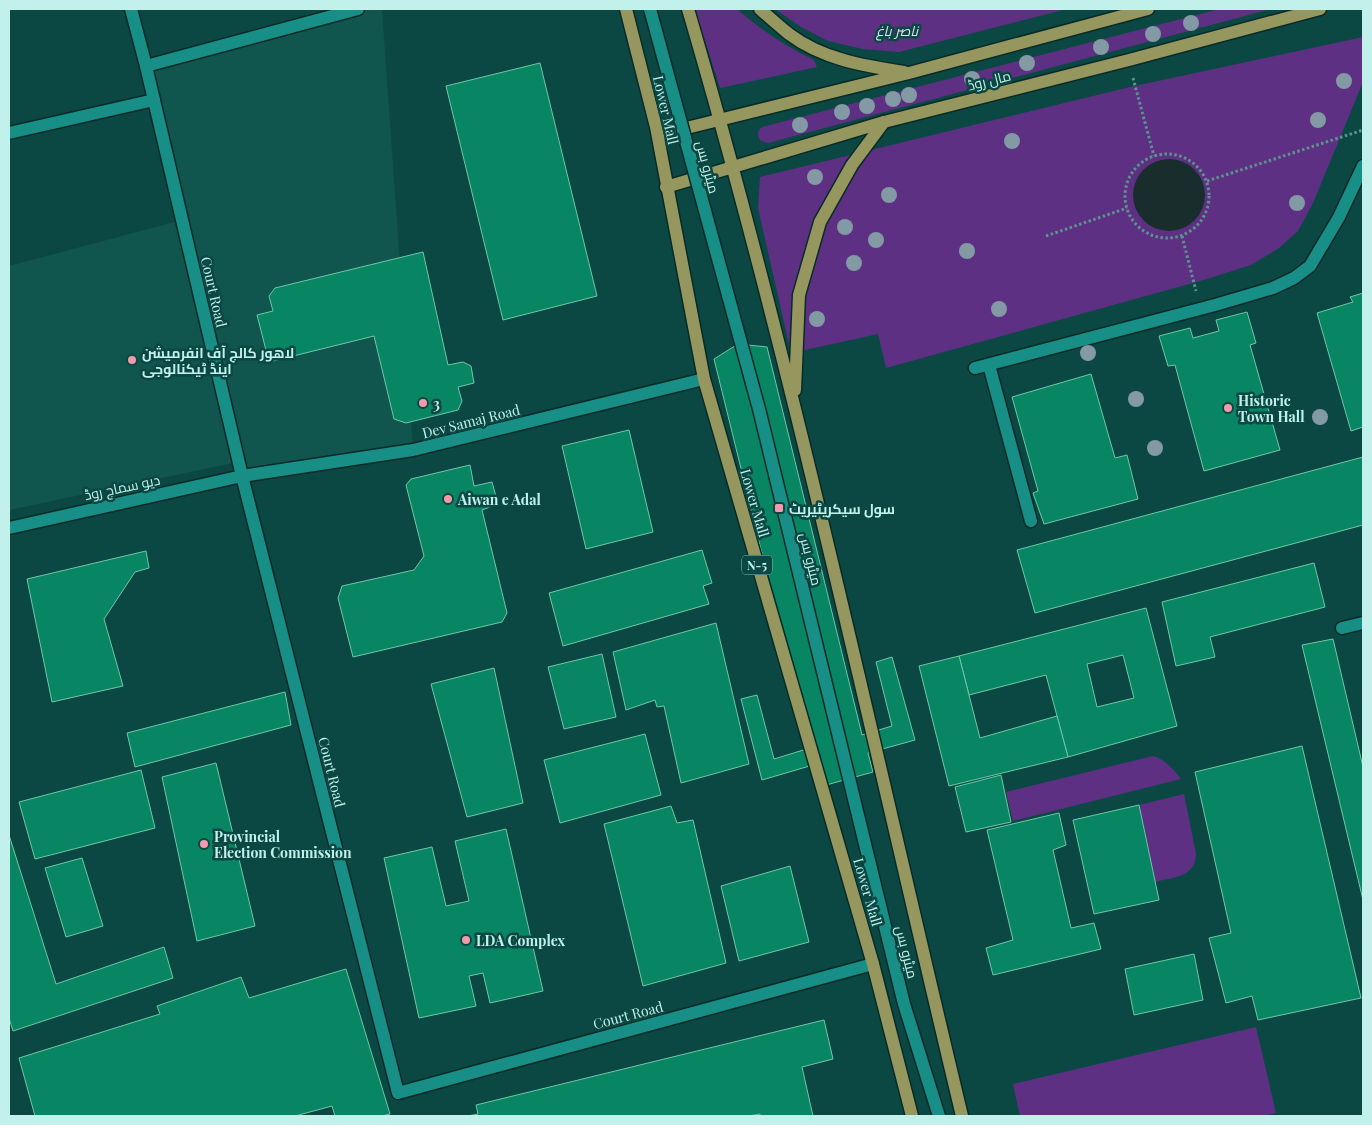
<svg xmlns="http://www.w3.org/2000/svg" width="1372" height="1125" font-family="'Playfair Display',Cairo,serif">
	<style>
		.built { fill: #11554f }
		.green { fill: #5e3084 }
		.water { fill: #192e2c }
		.building { fill: #088563; stroke: #70c7a5; fill-rule: evenodd }
		.lines { fill: none; stroke-linecap: round; stroke-linejoin: round }
		.lane-casing { stroke: #082b28; stroke-width: 15 }
		.street-casing { stroke: #082b28; stroke-width: 15 }
		.secondary-casing { stroke: #082b28; stroke-width: 15 }
		.primary-casing { stroke: #082b28; stroke-width: 15 }
		.path { stroke: #5c938e; stroke-width: 3; stroke-dasharray: 2.5 2.5; stroke-linecap: butt }
		.lane { stroke: #178f86; stroke-width: 12 }
		.street { stroke: #178f86; stroke-width: 12 }
		.secondary { stroke: #178f86; stroke-width: 12 }
		.primary { stroke: #96975f; stroke-width: 12 }
		.lane-bridge-casing { stroke: #082b28; stroke-width: 15; stroke-linecap: butt }
		.lane-bridge { stroke: #178f86; stroke-width: 12 }
		.tree { fill: #8399a4 }
		.poi-dot { fill: #f39aac; stroke: #0b4843; stroke-width: 2 }
		.labels { text-anchor: middle; dominant-baseline: central; stroke-width: 5; stroke-linejoin: round; paint-order: stroke }
		.shield { fill: #0b4843; stroke: #8abeb8; stroke-width: 1 }
		.shield-label { font-size: 12px; font-weight: bold; fill: #c1f1ea }
		.park-label { font-size: 14px; font-style: italic; fill: #e6dbf3; stroke: #0b4843 }
		.street-label { font-size: 14px; fill: #c1f1ea; stroke: #0b4843 }
		.poi-label { font-size: 14px; font-weight: bold; fill: #c1f1ea; stroke: #0b4843; text-anchor: start }
	</style>
	<rect width="100%" height="100%" fill="#0b4843"/>
	<polygon class="built" points="358,9 382,9 413,450 242,476 238,462 9,510 9,266 182,220 146,66"/>
	<g class="green">
		<path d="M 695,9 L 737,9 C 761,30 785,46 814,60 L 817,67 L 720,88 Z"/>
		<polygon points="775,9 1067,9 899,52 863,49 828,41 801,27"/>
		<path d="M 1220,9 L 1271,9 L 768,143 L 761,141 C 757,135 756,132 762,127 Z"/>
		<polygon points="1363,37 1363,82 1313,203 1298,231 1279,248 1251,265 1207,279 886,368 878,334 791,353 758,208 760,177 1130,87"/>
		<path d="M 1153,756 C 1165,759 1173,769 1181,779 L 1013,821 L 1006,792 Z"/>
		<path d="M 1184,794 L 1196,854 C 1195,878 1173,877 1155,882 L 1139,805 Z"/>
		<polygon points="1256,1027 1276,1113 1263,1116 1020,1116 1013,1084"/>
	</g>
	<circle class="water" cx="1169" cy="195" r="36"/>
	<g class="building">
		<polygon points="540,63 597,296 503,320 446,86"/>
		<polygon points="423,252 448,365 463,362 471,366 474,383 458,387 462,401 458,410 406,423 394,419 374,336 269,362 257,315 273,311 269,296 275,288"/>
		<polygon points="1363,293 1363,427 1351,431 1317,313 1353,302 1350,297"/>
		<polygon points="1247,312 1256,343 1250,345 1280,450 1204,471 1175,365 1168,366 1159,336 1190,328 1193,338 1219,331 1216,320"/>
		<polygon points="738,344 767,347 862,735 892,726 876,662 892,657 915,740 868,753 873,772 819,787 813,765 762,780 741,699 757,695 774,759 810,748 714,359"/>
		<polygon points="1091,374 1115,458 1127,455 1138,499 1044,524 1033,493 1038,491 1012,397"/>
		<polygon points="629,430 653,532 586,549 562,446"/>
		<polygon points="1363,457 1363,525 1035,613 1017,550"/>
		<polygon points="470,465 474,486 492,482 498,504 482,510 507,613 502,622 353,657 338,598 342,586 414,570 424,556 406,485 411,479"/>
		<polygon points="702,550 712,583 703,586 709,604 563,646 549,593"/>
		<polygon points="146,551 149,568 135,572 104,619 123,686 52,702 27,579"/>
		<polygon points="1314,563 1325,607 1210,637 1215,657 1176,666 1162,602"/>
		<path d="M 1146,608 L 1177,726 L 1068,757 L 1046,675 L 969,695 L 959,656 ZM 1123,655 L 1134,698 L 1097,707 L 1087,664 Z"/>
		<polygon points="716,623 749,764 681,783 664,706 657,707 655,700 626,710 613,652"/>
		<polygon points="1333,639 1363,767 1363,900 1302,645"/>
		<polygon points="602,654 616,717 564,729 548,667"/>
		<polygon points="959,656 980,738 1057,716 1068,757 949,786 919,666"/>
		<polygon points="494,668 523,803 467,817 431,684"/>
		<polygon points="285,692 291,725 135,767 127,733"/>
		<polygon points="645,734 661,795 560,823 544,760"/>
		<polygon points="1302,746 1361,998 1258,1020 1252,996 1226,1003 1209,938 1231,933 1195,772"/>
		<polygon points="216,763 255,926 197,941 162,777"/>
		<polygon points="141,770 155,828 35,859 19,802"/>
		<polygon points="1001,775 1011,822 966,832 955,787"/>
		<polygon points="1139,805 1159,900 1094,914 1073,820"/>
		<polygon points="671,806 677,823 693,820 726,963 643,986 604,824"/>
		<polygon points="1059,813 1066,845 1053,850 1071,928 1094,923 1101,949 993,975 986,948 1013,940 987,830"/>
		<polygon points="506,829 543,991 490,1003 483,973 469,976 476,1006 419,1018 384,858 432,847 446,906 469,901 455,841"/>
		<polygon points="9,835 56,984 164,947 173,978 13,1031 9,1018"/>
		<polygon points="82,858 103,926 66,937 45,868"/>
		<polygon points="790,866 809,942 739,961 721,886"/>
		<polygon points="1194,954 1203,1000 1134,1015 1125,969"/>
		<polygon points="346,969 390,1114 382,1116 335,1116 332,1106 295,1116 35,1116 19,1058 160,1014 157,1006 241,977 249,998"/>
		<polygon points="824,1020 833,1059 802,1067 813,1116 760,1116 760,1114 749,1116 468,1116 478,1114 476,1105"/>
	</g>
	<g class="lines">
		<g class="lane-casing">
			<g id="lane">
				<polyline points="146,66 358,9"/>
				<polyline points="9,133 154,100"/>
				<polyline points="989,365 1031,521"/>
				<polyline points="975,368 1215,305 1273,288 1294,278 1310,266 1339,217 1363,166"/>
				<polyline points="1342,628 1363,623"/>
			</g>
		</g>
		<g class="street-casing">
			<polyline id="street" points="131,9 146,66 242,476 398,1093 873,964"/>
		</g>
		<g class="secondary-casing">
			<polyline id="secondary" points="9,528 242,476 413,450 704,379"/>
		</g>
		<g class="primary-casing">
			<g id="primary">
				<polyline points="626,9 656,127 704,379 873,964 912,1116"/>
				<path d="M 688,9 C 795,374 873,746 962,1116"/>
				<path d="M 760,9 C 769,17 779,26 789,34 C 822,59 864,66 904,72"/>
				<polyline points="658,135 909,73 1148,9"/>
				<polyline points="666,187 884,122 1129,60 1320,9"/>
				<polyline points="795,390 799,295 820,222 852,165 884,122"/>
			</g>
		</g>
		<g class="path">
			<polyline points="1133,78 1154,156"/>
			<circle cx="1167" cy="196" r="42"/>
			<polyline points="1207,181 1363,130"/>
			<polyline points="1046,236 1127,208"/>
			<polyline points="1182,236 1196,291"/>
		</g>
		<use href="#lane" class="lane"/>
		<use href="#street" class="street"/>
		<use href="#secondary" class="secondary"/>
		<use href="#primary" class="primary"/>
		<g class="lane-bridge-casing">
			<polyline id="lane-bridge" points="650,9 759,409 904,1004 939,1116"/>
		</g>
		<use href="#lane-bridge" class="lane-bridge"/>
	</g>
	<g class="tree">
		<circle cx="1191" cy="23" r="8"/>
		<circle cx="1153" cy="34" r="8"/>
		<circle cx="1101" cy="47" r="8"/>
		<circle cx="1027" cy="63" r="8"/>
		<circle cx="972" cy="79" r="8"/>
		<circle cx="1344" cy="81" r="8"/>
		<circle cx="909" cy="95" r="8"/>
		<circle cx="893" cy="99" r="8"/>
		<circle cx="867" cy="106" r="8"/>
		<circle cx="842" cy="112" r="8"/>
		<circle cx="1318" cy="120" r="8"/>
		<circle cx="800" cy="125" r="8"/>
		<circle cx="1012" cy="141" r="8"/>
		<circle cx="815" cy="177" r="8"/>
		<circle cx="889" cy="195" r="8"/>
		<circle cx="1297" cy="203" r="8"/>
		<circle cx="845" cy="227" r="8"/>
		<circle cx="876" cy="240" r="8"/>
		<circle cx="967" cy="251" r="8"/>
		<circle cx="854" cy="263" r="8"/>
		<circle cx="999" cy="309" r="8"/>
		<circle cx="817" cy="319" r="8"/>
		<circle cx="1088" cy="353" r="8"/>
		<circle cx="1136" cy="399" r="8"/>
		<circle cx="1320" cy="417" r="8"/>
		<circle cx="1155" cy="448" r="8"/>
	</g>
	<g class="poi-dot">
		<circle cx="132" cy="360" r="5"/>
		<circle cx="423" cy="403" r="5"/>
		<circle cx="1228" cy="408" r="5"/>
		<circle cx="448" cy="499" r="5"/>
		<rect x="774" y="503" width="10" height="10" rx="2.5"/>
		<circle cx="204" cy="844" r="5"/>
		<circle cx="466" cy="940" r="5"/>
	</g>
	<g class="labels">
		<rect class="shield" x="742" y="555.5" width="30" height="19" rx="4"/>
		<g class="shield-label">
			<text x="757" y="565">N-5</text>
		</g>
		<g class="park-label">
			<text x="897" y="30">ناصر باغ</text>
		</g>
		<g class="street-label">
			<text transform="translate(989 80) rotate(-14)">مال روڈ</text>
			<text transform="translate(666 110) rotate(77)">Lower Mall</text>
			<text transform="translate(708 167) rotate(75)">میٹرو بس</text>
			<text transform="translate(214 292) rotate(77)">Court Road</text>
			<text transform="translate(471 421) rotate(-14)">Dev Samaj Road</text>
			<text transform="translate(122 487) rotate(-12)">دیو سماج روڈ</text>
			<text transform="translate(755 503) rotate(74)">Lower Mall</text>
			<text transform="translate(811 559) rotate(76)">میٹرو بس</text>
			<text transform="translate(332 772) rotate(76)">Court Road</text>
			<text transform="translate(868 892) rotate(74)">Lower Mall</text>
			<text transform="translate(907 952) rotate(76)">میٹرو بس</text>
			<text transform="translate(628 1015) rotate(-15)">Court Road</text>
		</g>
		<g class="poi-label">
			<text x="142" y="352">لاھور کالج آف انفرمیشن<tspan x="142" dy="16">اینڈ ٹیکنالوجی</tspan></text>
			<text x="1238" y="400">Historic<tspan x="1238" dy="16">Town Hall</tspan></text>
			<text x="433" y="403">3</text>
			<text x="458" y="499">Aiwan e Adal</text>
			<text x="789" y="508">سول سیکریٹیریٹ</text>
			<text x="214" y="836">Provincial<tspan x="214" dy="16">Election Commission</tspan></text>
			<text x="476" y="940">LDA Complex</text>
		</g>
	</g>
	<rect width="1372" height="1125" fill="none" stroke="#c1f1ea" stroke-width="20"/>
</svg>
